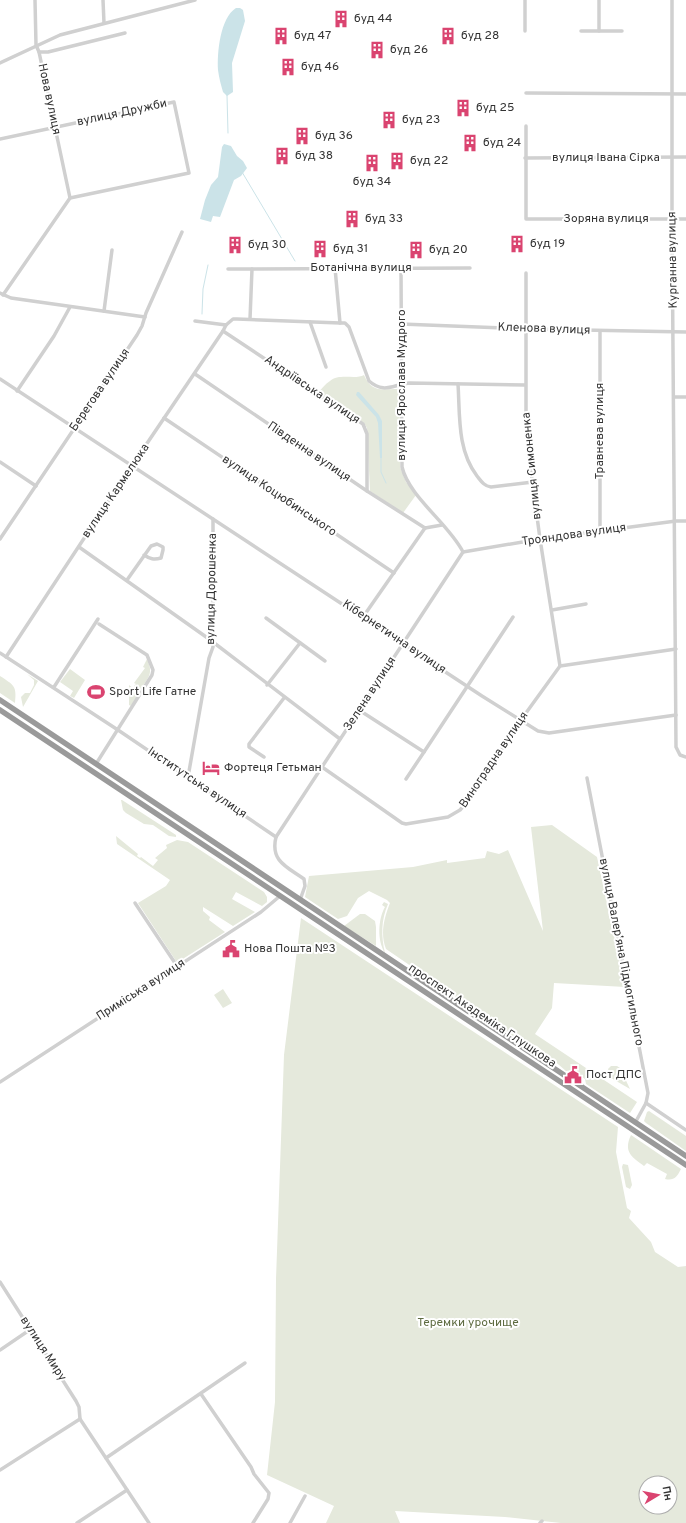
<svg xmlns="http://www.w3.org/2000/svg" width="686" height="1523" font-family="Overpass,sans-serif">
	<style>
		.green { fill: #e5e9dc; fill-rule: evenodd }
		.water { fill: #cbe3e8 }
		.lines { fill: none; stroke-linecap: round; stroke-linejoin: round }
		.stream { stroke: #cbe3e8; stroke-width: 1 }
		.minor { stroke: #d0d0d0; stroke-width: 3.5 }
		.highway { stroke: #9a9a9a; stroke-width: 5.5 }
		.labels { text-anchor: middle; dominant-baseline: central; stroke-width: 4; stroke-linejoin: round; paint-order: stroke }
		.poi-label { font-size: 12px; fill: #333; stroke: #fff; text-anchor: start }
		.street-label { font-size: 12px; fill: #333; stroke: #fff }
		.park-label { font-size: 12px; fill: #5f6c42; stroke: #fff }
	</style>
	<rect width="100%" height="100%" fill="#fff"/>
	<g class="green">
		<path d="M 364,375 C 372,393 381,389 398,389 L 400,393 L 400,467 L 406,482 L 416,495 L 403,513 L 370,491 L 367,428 L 364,423 L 318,392 C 322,389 325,384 330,381 C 339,373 356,380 364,375 Z"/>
		<path d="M 147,659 C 154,674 148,678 140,690 L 134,686 L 136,684 L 134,683 L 145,668 L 143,667 Z"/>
		<polygon points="70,669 85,680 74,698 70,696 73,691 60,682"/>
		<polygon points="27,674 38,681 23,707 21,697 25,693 30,693 34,685 34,680"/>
		<path d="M 0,676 C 14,685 17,686 15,703 L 0,693 Z"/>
		<polygon points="129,685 139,693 131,706 129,705"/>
		<polygon points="121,800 122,800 176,835 176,837 169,836 153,825 144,824 126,813 123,810"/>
		<path d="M 552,825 L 597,857 L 625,987 L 554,983 L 552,1008 L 535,1034 L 637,1102 L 630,1113 L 586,1084 L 585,1079 L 572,1070 L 566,1071 L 537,1046 L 516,1038 L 386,949 C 380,934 384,918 390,903 L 387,900 L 369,891 L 358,898 L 347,916 L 338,919 L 305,897 L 309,876 L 413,867 L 447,860 L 447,863 L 485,858 L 487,851 L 499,854 L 508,850 L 543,931 L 531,827 Z"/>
		<polygon points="116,836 138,854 137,856 140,858 141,857 153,866 158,860 155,858 167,848 166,845 177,840 188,842 264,892 267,897 267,902 262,906 236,892 232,899 255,912 233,926 203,907 203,911 210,917 209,920 225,932 178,962 176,961 138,903 166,886 170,880 117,844"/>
		<path d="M 384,902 L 388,904 C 381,920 381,936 385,953 C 377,941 378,919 385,907 L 382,905 Z"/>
		<polygon points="360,914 365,914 375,921 376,927 376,946 344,926"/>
		<path d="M 301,918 L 618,1127 L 616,1152 L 627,1208 L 631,1211 L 629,1218 L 651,1242 L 655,1252 L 678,1267 L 686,1266 L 686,1523 L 561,1523 L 505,1517 L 395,1511 L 400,1523 L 326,1523 L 334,1506 L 267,1475 L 275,1402 L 276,1279 L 284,1055 ZM 646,1483 L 670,1483 L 670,1507 L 646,1507 Z"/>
		<polygon points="223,989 232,1003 223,1008 214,995"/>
		<polygon points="611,1066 617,1066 620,1068 630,1089 611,1078 608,1069"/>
		<polygon points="649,1111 686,1136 686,1151 646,1123 644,1121 647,1112"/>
		<path d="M 631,1135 L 681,1169 C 677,1177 674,1181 665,1179 L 667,1174 L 647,1163 L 644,1166 C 632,1157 623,1152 631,1135 Z"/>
		<polygon points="623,1164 628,1165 632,1185 630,1189 626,1187 622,1167"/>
	</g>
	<g class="water">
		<path d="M 236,8 L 240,8 L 243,10 L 245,21 L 232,63 L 233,92 L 227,96 L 223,92 C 221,85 219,78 218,70 C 217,53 220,18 236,8 Z"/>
		<polygon points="224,144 231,146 237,156 243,161 247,168 241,176 234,180 220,217 213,216 211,222 200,219 205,200 211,185 218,177 222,147"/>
		<polygon points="357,392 359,392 379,415 382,421 382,458 380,458 378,423 376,417 356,395"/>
	</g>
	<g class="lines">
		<g class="stream">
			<polyline points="227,95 228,133"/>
			<polyline points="242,172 295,261"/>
			<polyline points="202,314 203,289 208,265"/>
			<polyline points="381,457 381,472 386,483"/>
		</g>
		<g class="minor">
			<polyline points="35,0 36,45 39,52 70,198"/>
			<polyline points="103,0 104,23"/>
			<polyline points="525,0 525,31"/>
			<polyline points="599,0 599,31"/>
			<polyline points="672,0 672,219 676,747 680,755 686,757"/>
			<polyline points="581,31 622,31"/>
			<polyline points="39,52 48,52 125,33"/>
			<polyline points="0,63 60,35 195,0"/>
			<polyline points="526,93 686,94"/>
			<polyline points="526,126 526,219 686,219"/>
			<polyline points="0,139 174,102 189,173 70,198 3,295"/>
			<polyline points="525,158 686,157"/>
			<path d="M 335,268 L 340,323 L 345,323 L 349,327 L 369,381 C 384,394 392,385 409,383 L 525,385"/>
			<path d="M 401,268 L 402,467 C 409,497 449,524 463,552"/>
			<polyline points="228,269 470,268"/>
			<polyline points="0,293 11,298 145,317"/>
			<polyline points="104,311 112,250"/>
			<polyline points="250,319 252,269"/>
			<polyline points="195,321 226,325 233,319 237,319 340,323"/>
			<polyline points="310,322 326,367"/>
			<polyline points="401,324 531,329 686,332"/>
			<polyline points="223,331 363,424 367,434 367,491"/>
			<polyline points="195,374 367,491 425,528"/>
			<polyline points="0,379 482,696 538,731 549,733 676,715"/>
			<path d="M 458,384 C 460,415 457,450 477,476 C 481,481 484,486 491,487 L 533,482"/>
			<polyline points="17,391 54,336 70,307"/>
			<polyline points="674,397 686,397"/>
			<polyline points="164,418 394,573"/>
			<polyline points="0,462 36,486"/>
			<polyline points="425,528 442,525"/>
			<polyline points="600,531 600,331"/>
			<polyline points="0,539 137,335 142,326 146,313 182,232"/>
			<polyline points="79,547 209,639 340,739"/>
			<polyline points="463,552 540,539 676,521 686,521"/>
			<path d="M 127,580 L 151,546 L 157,544 L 163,547 L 163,550 L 161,558 C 154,560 150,559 144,555"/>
			<polyline points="552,610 586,604"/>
			<polyline points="363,617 425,528"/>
			<polyline points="266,618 325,661"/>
			<polyline points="0,653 118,730 276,837"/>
			<polyline points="6,657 129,470 223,331 226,325"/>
			<polyline points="560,666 676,649"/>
			<polyline points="267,685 300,643"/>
			<polyline points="54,687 98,619"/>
			<polyline points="359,710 424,752 513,617"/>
			<polyline points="264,757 249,747 249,744 284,698"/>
			<polyline points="96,764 152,675 153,670 147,655 99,624"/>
			<polyline points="322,767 402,823 406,824 448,817 460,810 468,801 518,724 560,666 540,539 526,434 526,273"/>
			<polyline points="188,777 209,658 213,647 213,519"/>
			<polyline points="587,778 648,1093 646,1103 635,1123"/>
			<polyline points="406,779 424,752"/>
			<path d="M 300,900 L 305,886 L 304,879 C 287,867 270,861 276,837 L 463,552"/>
			<polyline points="135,903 177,966"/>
			<polyline points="0,1082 261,912 280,896"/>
			<polyline points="646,1103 686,1130"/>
			<polyline points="0,1282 76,1401 79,1407 80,1419 149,1523"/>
			<polyline points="0,1350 31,1329"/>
			<polyline points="201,1394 251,1467 254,1474 269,1493 268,1499 253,1523"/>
			<polyline points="106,1458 245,1363"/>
			<polyline points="0,1470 80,1419"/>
			<polyline points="77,1523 127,1490"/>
			<polyline points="290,1523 305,1496"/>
			<polyline points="540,1523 542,1521"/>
		</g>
		<g class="highway">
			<polyline points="0,700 686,1156"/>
			<polyline points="0,710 686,1165"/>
		</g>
	</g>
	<defs>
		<g id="building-bare" transform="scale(1.38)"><path d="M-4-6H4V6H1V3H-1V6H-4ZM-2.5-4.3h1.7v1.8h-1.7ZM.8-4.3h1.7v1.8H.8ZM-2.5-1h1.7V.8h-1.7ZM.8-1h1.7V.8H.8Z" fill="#da4470" stroke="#fff" stroke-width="2.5" paint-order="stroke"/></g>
		<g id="stadium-bare" transform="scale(1.38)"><path d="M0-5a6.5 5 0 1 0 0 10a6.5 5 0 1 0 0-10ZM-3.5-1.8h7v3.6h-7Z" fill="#da4470" stroke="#fff" stroke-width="2.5" paint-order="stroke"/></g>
		<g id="hotel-bare" transform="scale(1.38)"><path d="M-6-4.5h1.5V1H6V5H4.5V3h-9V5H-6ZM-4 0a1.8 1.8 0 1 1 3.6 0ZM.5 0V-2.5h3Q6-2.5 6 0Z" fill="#da4470" stroke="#fff" stroke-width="2.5" paint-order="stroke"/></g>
		<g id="civic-bare" transform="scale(1.38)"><path d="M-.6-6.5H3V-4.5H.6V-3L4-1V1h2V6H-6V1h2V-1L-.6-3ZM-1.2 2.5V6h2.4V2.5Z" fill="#da4470" stroke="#fff" stroke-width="2.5" paint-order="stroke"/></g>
	</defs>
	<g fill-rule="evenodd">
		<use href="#building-bare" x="341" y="19"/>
		<use href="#building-bare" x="281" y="36"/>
		<use href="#building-bare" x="448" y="36"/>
		<use href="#building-bare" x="377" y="50"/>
		<use href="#building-bare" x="288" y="67"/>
		<use href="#building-bare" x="463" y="108"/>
		<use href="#building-bare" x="389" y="120"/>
		<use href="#building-bare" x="302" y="136"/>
		<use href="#building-bare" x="470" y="143"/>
		<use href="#building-bare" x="282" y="156"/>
		<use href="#building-bare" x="397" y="161"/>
		<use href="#building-bare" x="372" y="163"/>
		<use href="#building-bare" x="352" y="219"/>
		<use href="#building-bare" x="517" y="244"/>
		<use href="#building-bare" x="235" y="245"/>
		<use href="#building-bare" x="320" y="249"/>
		<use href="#building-bare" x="416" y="250"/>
		<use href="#stadium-bare" x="96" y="692"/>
		<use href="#hotel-bare" x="211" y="768"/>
		<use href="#civic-bare" x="231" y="949"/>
		<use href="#civic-bare" x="573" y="1075"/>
	</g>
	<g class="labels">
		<g class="poi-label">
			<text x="354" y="19">буд 44</text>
			<text x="294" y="36">буд 47</text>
			<text x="461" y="36">буд 28</text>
			<text x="390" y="50">буд 26</text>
			<text x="301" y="67">буд 46</text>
			<text x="476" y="108">буд 25</text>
			<text x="402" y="120">буд 23</text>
			<text x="315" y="136">буд 36</text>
			<text x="483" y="143">буд 24</text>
			<text x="295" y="156">буд 38</text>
			<text x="410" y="161">буд 22</text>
			<text x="372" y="182" text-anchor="middle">буд 34</text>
			<text x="365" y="219">буд 33</text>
			<text x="530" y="244">буд 19</text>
			<text x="248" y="245">буд 30</text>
			<text x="333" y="249">буд 31</text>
			<text x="429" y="250">буд 20</text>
			<text x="109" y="692">Sport Life Гатне</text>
			<text x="224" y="768">Фортеця Гетьман</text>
			<text x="244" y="949">Нова Пошта №3</text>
			<text x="586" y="1075">Пост ДПС</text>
		</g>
		<g class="street-label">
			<text transform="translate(49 99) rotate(78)">Нова вулиця</text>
			<text transform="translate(122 113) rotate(-12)">вулиця Дружби</text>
			<text x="606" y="158">вулиця Івана Сірка</text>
			<text x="606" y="219">Зоряна вулиця</text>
			<text transform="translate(673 260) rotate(-91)">Курганна вулиця</text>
			<text x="361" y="268">Ботанічна вулиця</text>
			<text transform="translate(544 329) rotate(2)">Кленова вулиця</text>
			<text transform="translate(402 385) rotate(-90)">вулиця Ярослава Мудрого</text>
			<text transform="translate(100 390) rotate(-56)">Берегова вулиця</text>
			<text transform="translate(312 390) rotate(34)">Андріївська вулиця</text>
			<text transform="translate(600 431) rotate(-90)">Травнева вулиця</text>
			<text transform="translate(309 452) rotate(34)">Південна вулиця</text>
			<text transform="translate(532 466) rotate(-96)">вулиця Симоненка</text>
			<text transform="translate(116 491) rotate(-56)">вулиця Кармелюка</text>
			<text transform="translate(279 496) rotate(34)">вулиця Коцюбинського</text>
			<text transform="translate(574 535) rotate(-8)">Трояндова вулиця</text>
			<text transform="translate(212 589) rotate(-89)">вулиця Дорошенка</text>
			<text transform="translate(394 637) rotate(34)">Кібернетична вулиця</text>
			<text transform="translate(370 694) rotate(-57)">Зелена вулиця</text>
			<text transform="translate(494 760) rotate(-56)">Виноградна вулиця</text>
			<text transform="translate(197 783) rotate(34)">Інститутська вулиця</text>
			<text transform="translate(621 952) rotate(79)">вулиця Валерʼяна Підмогильного</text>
			<text transform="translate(141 990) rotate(-33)">Приміська вулиця</text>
			<text transform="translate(482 1016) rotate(34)">проспект Академіка Глушкова</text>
			<text transform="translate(43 1349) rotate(57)">вулиця Миру</text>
		</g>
		<g class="park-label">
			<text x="468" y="1323">Теремки урочище</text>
		</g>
	</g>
	<g transform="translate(658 1495) rotate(80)"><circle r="19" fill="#ffffff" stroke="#adadad"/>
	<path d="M0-3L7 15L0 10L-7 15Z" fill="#da4470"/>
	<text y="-6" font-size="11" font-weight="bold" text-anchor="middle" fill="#333333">Пн</text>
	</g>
</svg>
